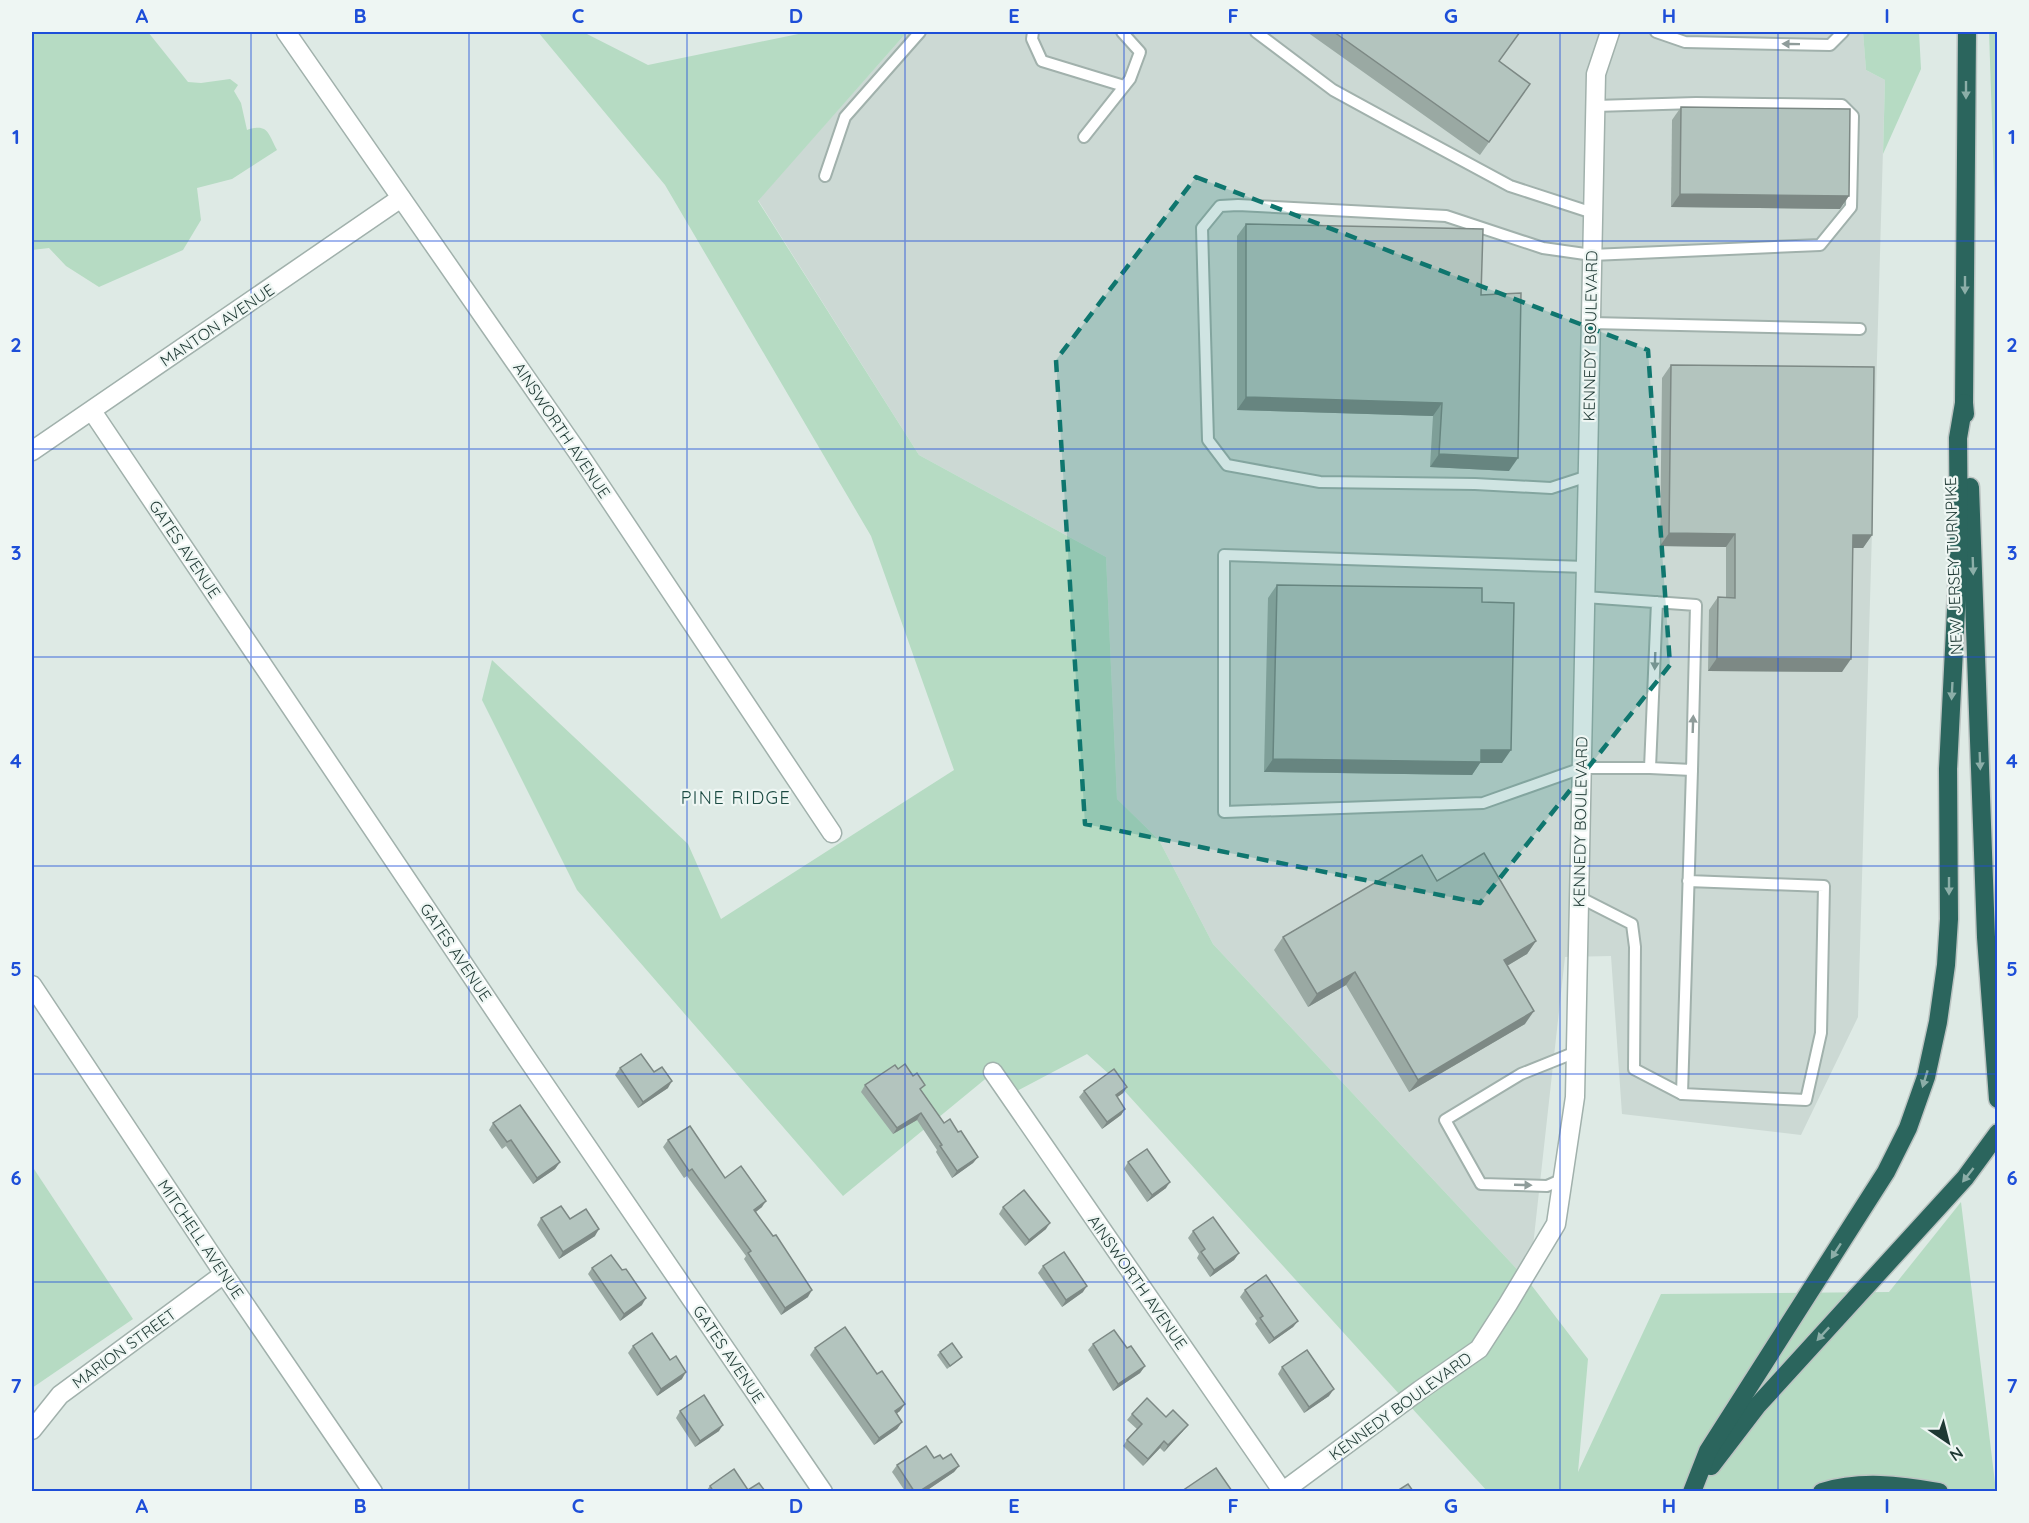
<svg xmlns="http://www.w3.org/2000/svg" width="2029" height="1523" font-family="Quicksand,sans-serif">
	<style>
		.built { fill: #ccd9d4 }
		.green { fill: #b6dbc3 }
		.lines { fill: none; stroke-linecap: round; stroke-linejoin: round }
		.lane-casing { stroke: #a1b1ac; stroke-width: 14 }
		.street-casing { stroke: #a1b1ac; stroke-width: 21 }
		.highway-casing { stroke: #bcc4c2; stroke-width: 21 }
		.lane { stroke: #fff; stroke-width: 10 }
		.street { stroke: #fff; stroke-width: 18 }
		.highway { stroke: #2b655d; stroke-width: 18 }
		.wall { fill: #9aa9a3 }
		.shaded-wall { fill: #7d8985 }
		.building { fill: #b3c4be; stroke: #7d8985; stroke-width: 1.5 }
		.oneway { fill: #8f9c9a }
		.oneway2 { fill: #8caea8 }
		.marked { fill: #0f766e; fill-opacity: 0.2; stroke: #0f766e; stroke-width: 4.5; stroke-dasharray: 12 8; stroke-linejoin: round }
		.grid { fill: none; stroke: #1d4ed8; stroke-width: 1.5; stroke-opacity: 0.55 }
		.labels { text-anchor: middle; dominant-baseline: central; stroke-width: 4.5; stroke-linejoin: round; paint-order: stroke }
		.street-label { font-size: 16px; fill: #1f3934; stroke: #eef6f3 }
		.neighbourhood-label { font-size: 18px; letter-spacing: 1.5px; fill: #1c4b43; stroke: #eef6f3 }
		.neatline { fill: none; stroke: #1d4ed8; stroke-width: 2 }
		.grid-label { font-size: 20px; text-anchor: middle; font-weight: bold; fill: #1d4ed8 }
	</style>
	<rect width="100%" height="100%" fill="#deeae5"/>
	<polygon class="built" points="907,32 1863,32 1866,70 1885,80 1858,1017 1801,1135 1622,1114 1611,956 1565,957 1529,1282 1213,944 1159,840 1117,799 1106,557 919,455 758,200"/>
	<g class="green">
		<path d="M 32,32 L 148,32 L 188,82 L 201,83 L 230,79 L 238,85 L 234,91 L 241,103 L 247,130 C 268,123 268,133 277,150 L 232,179 L 197,188 L 201,220 L 183,250 L 99,287 L 66,266 L 49,248 L 32,250 Z"/>
		<polygon points="538,32 583,32 648,65 808,32 907,32 758,201 919,455 1106,557 1117,799 1159,840 1213,944 1529,1282 1588,1359 1578,1472 1661,1294 1889,1292 1961,1202 1996,1491 1487,1491 1110,1075 1087,1054 1013,1093 995,1071 843,1196 577,890 482,700 492,660 688,844 721,919 954,770 871,536 665,185"/>
		<polygon points="1863,32 1919,32 1921,69 1883,154 1885,80 1866,70"/>
		<polygon points="1989,32 1998,32 1997,269"/>
		<polygon points="32,1166 133,1319 32,1388"/>
	</g>
	<g class="lines">
		<g class="lane-casing">
			<g id="lane">
				<polyline points="1033,32 1032,39 1042,61 1124,86"/>
				<polyline points="1256,32 1333,90 1397,125 1510,186 1593,213"/>
				<polyline points="1656,32 1685,42 1830,45 1843,32"/>
				<polyline points="1084,137 1130,79 1140,52 1122,32"/>
				<polyline points="825,176 845,117 920,32"/>
				<polyline points="1591,323 1860,329"/>
				<polyline points="1588,476 1551,488 1475,484 1320,482 1227,465 1208,440 1202,228 1220,206 1238,205 1446,216 1543,248 1592,255 1820,245 1851,207 1853,116 1842,105 1696,103 1595,106"/>
				<polyline points="1586,567 1224,555 1224,812 1483,803 1582,768 1650,768"/>
				<polyline points="1585,597 1696,605 1692,770 1650,768 1657,602"/>
				<polyline points="1688,881 1824,886 1821,1033 1806,1100 1682,1094 1692,770"/>
				<polyline points="1579,897 1632,924 1635,947 1634,1069 1682,1094"/>
				<polyline points="1563,1179 1547,1186 1481,1184 1445,1120 1521,1074 1576,1052"/>
			</g>
		</g>
		<g class="street-casing">
			<g id="street">
				<polyline points="286,32 581,457 832,833"/>
				<polyline points="92,411 524,1054 823,1492"/>
				<polyline points="32,451 401,198"/>
				<polyline points="32,985 224,1274 373,1492"/>
				<polyline points="993,1072 1283,1492"/>
				<polyline points="32,1430 60,1395 224,1274"/>
				<polyline points="1282,1492 1420,1390 1479,1349 1508,1304 1556,1224 1575,1097 1596,74 1610,32"/>
			</g>
		</g>
		<g class="highway-casing">
			<g id="highway">
				<polyline points="1965,414 1964,403 1967,32"/>
				<polyline points="1970,487 1986,937 1998,1099"/>
				<polyline points="1711,1466 1757,1406 1965,1178 1998,1133"/>
				<polyline points="1692,1492 1708,1451 1886,1172 1908,1128 1926,1077 1938,1022 1946,965 1949,919 1948,769 1959,550 1958,438 1964,403"/>
				<path d="M 1822,1492 C 1860,1480 1900,1485 1939,1492"/>
			</g>
		</g>
		<use href="#lane" class="lane"/>
		<use href="#street" class="street"/>
		<use href="#highway" class="highway"/>
	</g>
	<g class="wall">
		<polygon points="1307,32 1520,32 1499,61 1530,84 1480,155"/>
		<polygon points="1681,107 1840,209 1671,207 1672,120"/>
		<polygon points="1246,224 1481,295 1509,471 1430,467 1433,416 1237,410 1237,236"/>
		<polygon points="1671,365 1872,535 1863,548 1853,548 1842,672 1708,671 1709,610 1718,597 1726,598 1726,547 1660,546 1662,378"/>
		<polygon points="1277,585 1482,602 1502,763 1480,763 1472,775 1264,772 1268,598"/>
		<polygon points="1437,881 1536,941 1527,954 1507,966 1525,1024 1409,1092 1346,985 1308,1007 1274,950 1283,937"/>
		<polygon points="620,1068 654,1072 668,1088 638,1108 615,1075"/>
		<polygon points="865,1085 921,1090 944,1123 958,1132 978,1157 973,1163 952,1178 936,1152 937,1150 917,1120 893,1134 861,1092"/>
		<polygon points="1127,1087 1123,1093 1117,1097 1125,1109 1121,1115 1102,1129 1079,1097 1084,1091"/>
		<polygon points="493,1123 560,1162 555,1169 533,1184 506,1146 502,1149 489,1130"/>
		<polygon points="668,1140 725,1178 762,1207 756,1212 808,1297 781,1315 744,1259 746,1256 687,1176 684,1178 663,1147"/>
		<polygon points="1128,1162 1166,1188 1147,1202 1124,1169"/>
		<polygon points="1003,1207 1046,1229 1025,1246 999,1214"/>
		<polygon points="541,1218 570,1219 595,1236 559,1259 537,1225"/>
		<polygon points="1193,1231 1239,1253 1234,1260 1210,1277 1197,1258 1199,1254 1188,1238"/>
		<polygon points="1043,1266 1083,1292 1062,1307 1038,1273"/>
		<polygon points="592,1268 622,1270 642,1305 620,1321 588,1274"/>
		<polygon points="1245,1290 1298,1321 1293,1327 1269,1344 1255,1324 1257,1321 1240,1297"/>
		<polygon points="1093,1344 1127,1348 1145,1366 1140,1373 1113,1391 1088,1350"/>
		<polygon points="633,1346 682,1379 657,1396 628,1353"/>
		<polygon points="815,1348 900,1411 896,1414 902,1422 897,1429 874,1445 810,1355"/>
		<polygon points="940,1352 962,1357 959,1360 947,1369 937,1355"/>
		<polygon points="1282,1367 1329,1396 1304,1413 1278,1374"/>
		<polygon points="680,1411 719,1431 695,1447 676,1418"/>
		<polygon points="1132,1414 1166,1417 1183,1431 1164,1452 1160,1448 1143,1466 1123,1446 1127,1440 1137,1429 1127,1420"/>
		<polygon points="934,1458 943,1459 959,1466 954,1472 926,1491 905,1491 892,1472 897,1465"/>
		<polygon points="710,1486 748,1490 765,1491 706,1491"/>
	</g>
	<g class="shaded-wall">
		<polygon points="1680,194 1849,196 1840,209 1671,207"/>
		<polygon points="1246,397 1442,403 1433,416 1237,410"/>
		<polygon points="1439,454 1518,458 1509,471 1430,467"/>
		<polygon points="1669,533 1735,534 1726,547 1660,546"/>
		<polygon points="1853,535 1872,535 1863,548 1844,548"/>
		<polygon points="1717,658 1851,659 1842,672 1708,671"/>
		<polygon points="1481,750 1511,750 1502,763 1480,763 1472,775 1264,772 1273,759"/>
		<polygon points="1536,941 1527,954 1495,973 1504,960"/>
		<polygon points="1355,972 1346,985 1308,1007 1317,994"/>
		<polygon points="1534,1011 1525,1024 1409,1092 1418,1080"/>
		<polygon points="672,1081 668,1088 638,1108 643,1102"/>
		<polygon points="1127,1087 1123,1093 1111,1102 1116,1095"/>
		<polygon points="1125,1109 1121,1115 1102,1129 1107,1122"/>
		<polygon points="921,1113 917,1120 893,1134 897,1128"/>
		<polygon points="978,1157 973,1163 952,1178 957,1171"/>
		<polygon points="560,1162 555,1169 533,1184 537,1178"/>
		<polygon points="1170,1182 1166,1188 1147,1202 1152,1195"/>
		<polygon points="766,1201 762,1207 750,1216 754,1210"/>
		<polygon points="1050,1223 1046,1229 1025,1246 1029,1240"/>
		<polygon points="599,1229 595,1236 559,1259 563,1252"/>
		<polygon points="1239,1253 1234,1260 1210,1277 1214,1270"/>
		<polygon points="1087,1286 1083,1292 1062,1307 1066,1300"/>
		<polygon points="812,1290 808,1297 781,1315 785,1308"/>
		<polygon points="646,1298 642,1305 620,1321 624,1314"/>
		<polygon points="1298,1321 1293,1327 1269,1344 1274,1338"/>
		<polygon points="1145,1366 1140,1373 1113,1391 1118,1384"/>
		<polygon points="686,1372 682,1379 657,1396 661,1389"/>
		<polygon points="1334,1389 1329,1396 1304,1413 1309,1407"/>
		<polygon points="905,1404 900,1411 890,1418 895,1411"/>
		<polygon points="902,1422 897,1429 874,1445 879,1438"/>
		<polygon points="723,1425 719,1431 695,1447 700,1441"/>
		<polygon points="1188,1425 1183,1431 1164,1452 1168,1445"/>
		<polygon points="1164,1441 1160,1448 1143,1466 1148,1459"/>
		<polygon points="959,1466 954,1472 926,1491 920,1491"/>
	</g>
	<g class="building">
		<polygon points="1334,32 1520,32 1499,61 1530,84 1489,142"/>
		<polygon points="1681,107 1850,109 1849,196 1680,194"/>
		<polygon points="1246,224 1483,229 1481,295 1521,293 1518,458 1439,454 1442,403 1246,397"/>
		<polygon points="1671,365 1874,367 1872,535 1853,535 1851,659 1717,658 1718,597 1735,598 1735,534 1669,533"/>
		<polygon points="1277,585 1482,588 1482,602 1514,603 1511,750 1481,750 1481,762 1273,759"/>
		<polygon points="1484,853 1536,941 1504,960 1534,1011 1418,1080 1355,972 1317,994 1283,937 1422,855 1437,881"/>
		<polygon points="641,1054 654,1072 662,1067 672,1081 643,1102 620,1068"/>
		<polygon points="905,1064 913,1076 917,1073 925,1085 920,1089 944,1123 950,1119 958,1132 961,1131 978,1157 957,1171 940,1146 942,1145 921,1113 897,1128 865,1085 895,1065 898,1069"/>
		<polygon points="1114,1069 1127,1087 1116,1095 1125,1109 1107,1122 1084,1091"/>
		<polygon points="520,1105 560,1162 537,1178 511,1140 507,1142 493,1123"/>
		<polygon points="690,1126 725,1178 741,1166 766,1201 754,1210 773,1236 776,1235 812,1290 785,1308 748,1253 751,1251 692,1169 689,1171 668,1140"/>
		<polygon points="1147,1149 1170,1182 1152,1195 1128,1162"/>
		<polygon points="1024,1190 1050,1223 1029,1240 1003,1207"/>
		<polygon points="561,1206 570,1219 586,1209 599,1229 563,1252 541,1218"/>
		<polygon points="1213,1217 1239,1253 1214,1270 1201,1252 1205,1249 1193,1231"/>
		<polygon points="1064,1252 1087,1286 1066,1300 1043,1266"/>
		<polygon points="611,1255 622,1270 626,1269 646,1298 624,1314 592,1268"/>
		<polygon points="1266,1275 1298,1321 1274,1338 1260,1318 1263,1316 1245,1290"/>
		<polygon points="845,1327 877,1374 882,1371 905,1404 895,1411 902,1422 879,1438 815,1348"/>
		<polygon points="1114,1330 1127,1348 1131,1346 1145,1366 1118,1384 1093,1344"/>
		<polygon points="652,1333 670,1360 676,1356 686,1372 661,1389 633,1346"/>
		<polygon points="952,1343 962,1357 950,1366 940,1352"/>
		<polygon points="1307,1350 1334,1389 1309,1407 1282,1367"/>
		<polygon points="704,1395 723,1425 700,1441 680,1411"/>
		<polygon points="1147,1398 1166,1417 1173,1410 1188,1425 1168,1445 1164,1441 1148,1459 1127,1440 1142,1424 1132,1414"/>
		<polygon points="926,1446 934,1458 940,1455 943,1459 951,1454 959,1466 920,1491 914,1491 897,1465"/>
		<polygon points="1216,1468 1232,1491 1182,1491"/>
		<polygon points="734,1469 748,1490 759,1483 765,1491 713,1491 710,1486"/>
		<polygon points="1408,1484 1413,1491 1397,1491"/>
	</g>
	<defs><path id="oneway-solid" d="M-6-.8H1V-3.2L6.5 0L1 3.2V.8H-6Z" transform="scale(1.5)"/></defs>
	<g class="oneway">
		<use href="#oneway-solid" transform="translate(1791 44) rotate(-179)"/>
		<use href="#oneway-solid" transform="translate(1655 661) rotate(92)"/>
		<use href="#oneway-solid" transform="translate(1693 724) rotate(-88)"/>
		<use href="#oneway-solid" transform="translate(1523 1185) rotate(2)"/>
	</g>
	<g class="oneway2">
		<use href="#oneway-solid" transform="translate(1966 90) rotate(90)"/>
		<use href="#oneway-solid" transform="translate(1965 285) rotate(90)"/>
		<use href="#oneway-solid" transform="translate(1973 566) rotate(88)"/>
		<use href="#oneway-solid" transform="translate(1952 691) rotate(93)"/>
		<use href="#oneway-solid" transform="translate(1980 761) rotate(88)"/>
		<use href="#oneway-solid" transform="translate(1949 886) rotate(90)"/>
		<use href="#oneway-solid" transform="translate(1925 1079) rotate(107)"/>
		<use href="#oneway-solid" transform="translate(1968 1175) rotate(128)"/>
		<use href="#oneway-solid" transform="translate(1836 1251) rotate(123)"/>
		<use href="#oneway-solid" transform="translate(1823 1334) rotate(133)"/>
	</g>
	<path class="marked" d="M 1196,177 L 1648,350 L 1670,665 L 1480,903 L 1085,824 L 1056,360 Z"/>
	<path class="grid" d="M 251,32 L 251,1492M 469,32 L 469,1492M 687,32 L 687,1492M 905,32 L 905,1492M 1124,32 L 1124,1492M 1342,32 L 1342,1492M 1560,32 L 1560,1492M 1778,32 L 1778,1492M 32,241 L 1998,241M 32,449 L 1998,449M 32,657 L 1998,657M 32,866 L 1998,866M 32,1074 L 1998,1074M 32,1282 L 1998,1282"/>
	<g class="labels">
		<g class="street-label">
			<text transform="translate(217 325) rotate(-34)">MANTON AVENUE</text>
			<text transform="translate(1590 336) rotate(-89)">KENNEDY BOULEVARD</text>
			<text transform="translate(562 430) rotate(56)">AINSWORTH AVENUE</text>
			<text transform="translate(185 549) rotate(56)">GATES AVENUE</text>
			<text transform="translate(1953 566) rotate(-92)">NEW JERSEY TURNPIKE</text>
			<text transform="translate(1580 822) rotate(-89)">KENNEDY BOULEVARD</text>
			<text transform="translate(456 952) rotate(56)">GATES AVENUE</text>
			<text transform="translate(201 1239) rotate(56)">MITCHELL AVENUE</text>
			<text transform="translate(1138 1282) rotate(55)">AINSWORTH AVENUE</text>
			<text transform="translate(124 1348) rotate(-36)">MARION STREET</text>
			<text transform="translate(729 1354) rotate(56)">GATES AVENUE</text>
			<text transform="translate(1400 1406) rotate(-36)">KENNEDY BOULEVARD</text>
		</g>
		<g class="neighbourhood-label">
			<text x="736" y="797">PINE RIDGE</text>
		</g>
	</g>
	<rect width="2029" height="1523" fill="none" stroke="#eef6f3" stroke-width="66"/>
	<g transform="translate(1948 1442) rotate(145)" stroke="#eef6f3" stroke-width="4.5" paint-order="stroke">
	<path d="M0-4.5L10 22L0 15L-10 22Z" fill="#1f3934"/>
	<text y="-9" font-size="16" font-weight="bold" text-anchor="middle" fill="#1f3934">N</text>
	</g>
	<rect x="33" y="33" width="1963" height="1457" class="neatline"/>
	<g class="grid-label">
		<text x="142" y="23">A</text>
		<text x="360" y="23">B</text>
		<text x="578" y="23">C</text>
		<text x="796" y="23">D</text>
		<text x="1014" y="23">E</text>
		<text x="1233" y="23">F</text>
		<text x="1451" y="23">G</text>
		<text x="1669" y="23">H</text>
		<text x="1887" y="23">I</text>
		<text x="16" y="144">1</text>
		<text x="2012" y="144">1</text>
		<text x="16" y="352">2</text>
		<text x="2012" y="352">2</text>
		<text x="16" y="560">3</text>
		<text x="2012" y="560">3</text>
		<text x="16" y="768">4</text>
		<text x="2012" y="768">4</text>
		<text x="16" y="976">5</text>
		<text x="2012" y="976">5</text>
		<text x="16" y="1185">6</text>
		<text x="2012" y="1185">6</text>
		<text x="16" y="1393">7</text>
		<text x="2012" y="1393">7</text>
		<text x="142" y="1513">A</text>
		<text x="360" y="1513">B</text>
		<text x="578" y="1513">C</text>
		<text x="796" y="1513">D</text>
		<text x="1014" y="1513">E</text>
		<text x="1233" y="1513">F</text>
		<text x="1451" y="1513">G</text>
		<text x="1669" y="1513">H</text>
		<text x="1887" y="1513">I</text>
	</g>
</svg>
